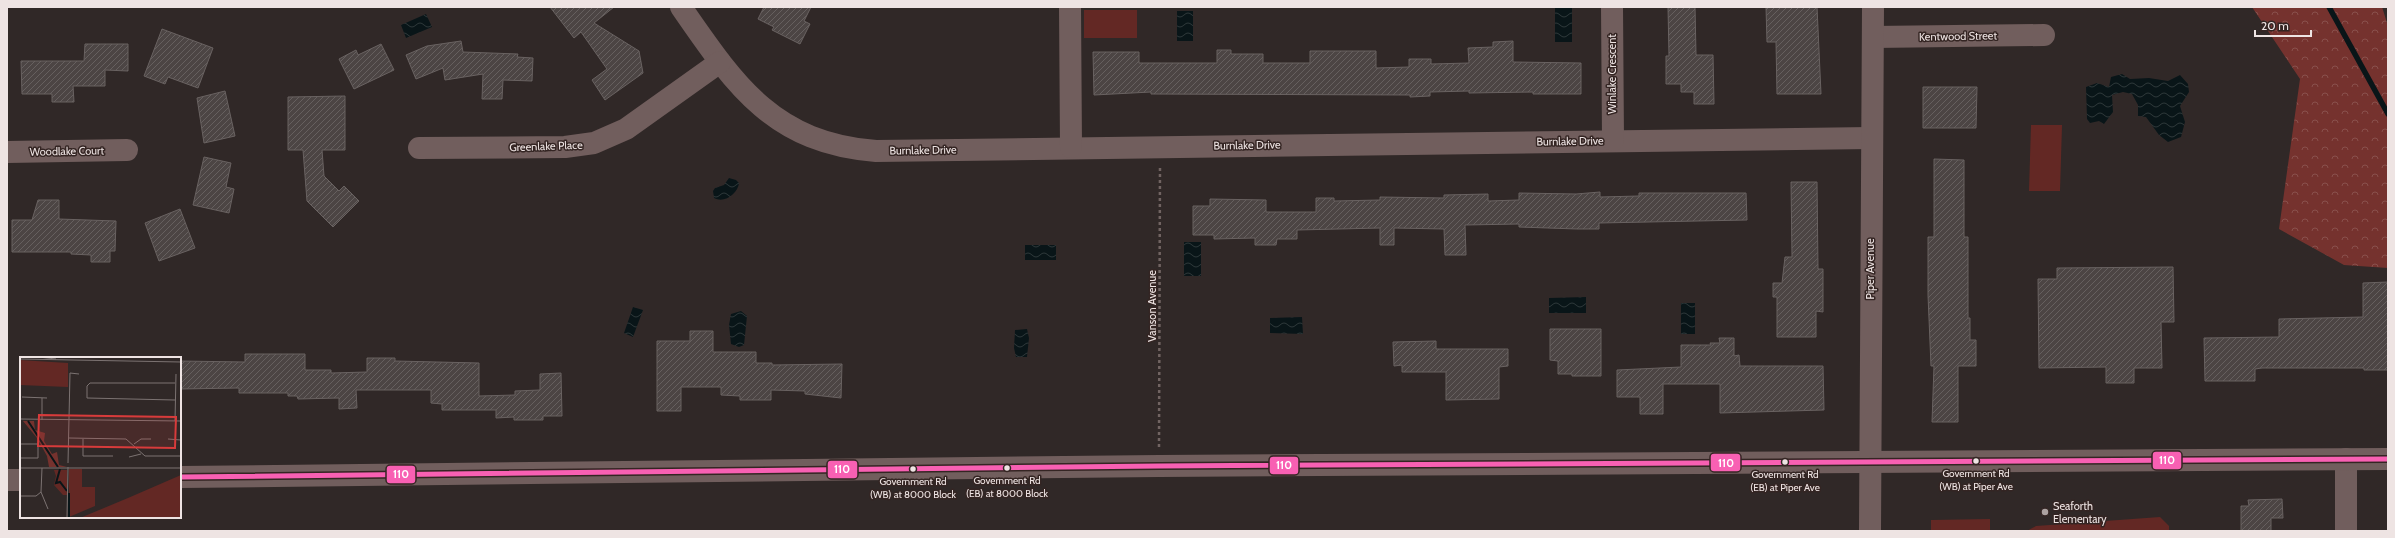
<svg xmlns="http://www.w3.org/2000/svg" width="2395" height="538" font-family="Cabin,sans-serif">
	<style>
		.forest { fill: url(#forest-crowns) }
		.green { fill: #632824 }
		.water { fill: url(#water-waves) }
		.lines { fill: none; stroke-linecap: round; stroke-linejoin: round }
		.stream { stroke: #091518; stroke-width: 5.5 }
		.building { fill: url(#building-hatch); stroke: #696261 }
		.path { stroke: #716462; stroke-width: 2.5; stroke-dasharray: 3 3; stroke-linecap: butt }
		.minor { stroke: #715e5d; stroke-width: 22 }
		.bus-1-casing { stroke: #342523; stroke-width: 8 }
		.bus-1 { stroke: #f860b3; stroke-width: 5 }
		.bus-dot { fill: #eee4e3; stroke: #342523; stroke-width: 1.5 }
		.poi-dot { fill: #aca2a1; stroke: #342523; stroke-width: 1.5 }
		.labels { text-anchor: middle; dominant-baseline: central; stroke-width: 3; stroke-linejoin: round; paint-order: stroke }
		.bus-label { font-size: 10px; fill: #eee4e3; stroke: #342523 }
		.street-label { font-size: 11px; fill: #eee4e3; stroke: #342523 }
		.poi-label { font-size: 11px; fill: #eee4e3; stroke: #342523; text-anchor: start }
		.inset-river { fill: none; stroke: #091518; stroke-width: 2 }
		.inset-road { fill: none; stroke: #7c7372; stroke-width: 1 }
		.view { fill: #d83b3b; fill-opacity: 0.15; stroke: #d83b3b; stroke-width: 2 }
		.inset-edge { fill: none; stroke: #eee4e3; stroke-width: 2 }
		.line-badge { stroke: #342523; stroke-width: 1.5 }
		.badge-label { font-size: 11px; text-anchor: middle; font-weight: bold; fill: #fff }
	</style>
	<defs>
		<pattern id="forest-crowns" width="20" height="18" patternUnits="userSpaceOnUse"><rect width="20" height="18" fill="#75322e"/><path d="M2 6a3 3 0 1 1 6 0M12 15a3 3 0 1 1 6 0" fill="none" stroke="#89504c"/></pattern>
		<pattern id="water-waves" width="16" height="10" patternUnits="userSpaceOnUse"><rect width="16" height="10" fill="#091518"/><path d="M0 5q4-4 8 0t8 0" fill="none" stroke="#2d3739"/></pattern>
		<pattern id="building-hatch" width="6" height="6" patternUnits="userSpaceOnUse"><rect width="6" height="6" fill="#4c4544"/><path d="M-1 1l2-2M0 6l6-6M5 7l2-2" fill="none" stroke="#66605f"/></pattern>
	</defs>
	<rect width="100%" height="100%" fill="#302827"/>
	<polygon class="forest" points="2252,7 2382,7 2388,26 2388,268 2344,265 2279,229 2300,79"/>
	<g class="green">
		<rect x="1084" y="10" width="53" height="28"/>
		<polygon points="2031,125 2062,125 2060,191 2029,191"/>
		<polygon points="2160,517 2169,526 2169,531 2027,531 2036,526"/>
		<polygon points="1990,519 1990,531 1931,531 1931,520"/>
	</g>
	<g class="water">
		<rect x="1555" y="7" width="17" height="35"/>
		<rect x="1177" y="11" width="16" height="30"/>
		<polygon points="426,14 432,27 406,38 401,25"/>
		<polygon points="2122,74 2130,79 2149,78 2168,81 2180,75 2188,84 2189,92 2180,106 2185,122 2181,137 2168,142 2159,135 2146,117 2138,116 2138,105 2132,94 2123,92 2112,95 2113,112 2104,124 2099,121 2090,123 2087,119 2086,87 2097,83 2109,87 2111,77"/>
		<path d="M 729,178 L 736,180 L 739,183 C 738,193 725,204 714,198 L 713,191 L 715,188 L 724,185 Z"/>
		<rect x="1184" y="242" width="17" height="34"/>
		<rect x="1025" y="245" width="31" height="15"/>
		<polygon points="1586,297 1586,313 1549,313 1549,298"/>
		<rect x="1681" y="303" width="14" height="31"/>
		<polygon points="633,307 643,310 633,337 624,333"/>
		<polygon points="741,311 747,316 744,345 739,347 731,344 729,325 731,314"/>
		<polygon points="1302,317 1303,334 1270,333 1270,318"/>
		<polygon points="1027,329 1029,338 1027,357 1016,357 1014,348 1015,330"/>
	</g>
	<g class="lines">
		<polyline class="stream" points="2329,7 2388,114"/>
	</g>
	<g class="building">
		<polygon points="550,7 614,7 594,23 639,51 643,73 605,100 592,80 607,69 581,32 574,38"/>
		<polygon points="764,7 811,7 804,21 810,24 800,44 772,30 774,27 758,19"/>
		<polygon points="1668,7 1695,7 1696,55 1713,55 1714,104 1694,104 1694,92 1681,92 1681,84 1666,84 1666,56 1669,56"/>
		<polygon points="1766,7 1817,7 1821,94 1777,94 1776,42 1767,42"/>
		<polygon points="162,29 213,48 198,88 168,77 165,84 144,76"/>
		<polygon points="461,41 463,52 518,54 517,57 533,58 532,81 503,80 502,99 482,99 483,74 445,80 443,68 416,79 406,55 427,46"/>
		<polygon points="1513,41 1513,62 1581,63 1581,94 1533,94 1533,92 1469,93 1469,91 1430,92 1430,96 1410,97 1410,95 1151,94 1151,92 1094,95 1093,52 1139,52 1139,63 1217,63 1217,50 1231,50 1231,54 1263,54 1263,63 1310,63 1310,51 1376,51 1376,68 1409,67 1409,59 1431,59 1431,64 1469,63 1468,48 1493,47 1493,42"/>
		<polygon points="85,44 128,44 128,71 105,70 105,86 73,86 74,102 52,102 52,94 22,94 21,61 84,61"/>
		<polygon points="381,44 394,70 354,89 339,59 356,50 358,55"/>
		<polygon points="1923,87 1977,87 1976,128 1923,128"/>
		<polygon points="225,91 235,136 204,143 197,98"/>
		<polygon points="345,96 345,150 322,150 324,176 339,191 344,186 359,201 333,227 307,201 303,150 288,150 288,97"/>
		<polygon points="204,157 231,163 226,187 234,189 229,213 193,205"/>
		<polygon points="1934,159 1964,160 1964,237 1968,237 1968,318 1970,318 1970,340 1976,340 1976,366 1958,366 1958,422 1932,422 1934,366 1931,366 1928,295 1928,237 1934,237"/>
		<polygon points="1791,182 1817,182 1818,269 1823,269 1823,312 1816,311 1816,337 1777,337 1777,297 1773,297 1773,283 1782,283 1785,257 1792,257"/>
		<polygon points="1600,192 1600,197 1639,196 1639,193 1746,193 1747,220 1599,223 1599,229 1577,229 1519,227 1519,224 1465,225 1466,255 1445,255 1444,229 1394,228 1394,245 1380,245 1380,228 1297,230 1297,239 1277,239 1276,245 1255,245 1255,238 1214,239 1214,235 1193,235 1193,206 1210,206 1210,199 1266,200 1266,212 1316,212 1316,198 1334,198 1334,201 1380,200 1380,197 1444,198 1444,195 1488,194 1488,201 1519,200 1519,193 1576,194"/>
		<polygon points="38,200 59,200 59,219 116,221 115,251 110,251 110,262 91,262 91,255 71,254 71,252 12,252 12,220 32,220"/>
		<polygon points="180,209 195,248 159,261 145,223"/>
		<polygon points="2173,267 2174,322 2161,322 2162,368 2134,368 2134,383 2106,383 2106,367 2039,368 2038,279 2057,279 2057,268"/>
		<polygon points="2388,282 2388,370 2364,370 2364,368 2262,368 2255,369 2255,381 2205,381 2204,338 2279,337 2279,319 2363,317 2363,283"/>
		<polygon points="1550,329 1601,329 1601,376 1572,376 1572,374 1558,374 1558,361 1550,360"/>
		<polygon points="690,331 713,331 713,352 756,352 756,363 772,363 772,365 842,364 841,398 805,394 805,391 771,390 771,400 740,400 740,396 721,395 721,387 681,387 681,411 657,411 657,341 690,341"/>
		<polygon points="1719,338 1734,338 1734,356 1739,355 1740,366 1823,366 1824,410 1720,413 1720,384 1663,384 1663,414 1640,414 1640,397 1617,397 1617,370 1681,367 1681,345 1711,345 1710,343 1720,343"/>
		<polygon points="1436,341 1436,349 1508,349 1508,366 1499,367 1499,399 1446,400 1446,372 1402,372 1402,365 1394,366 1393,342"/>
		<polygon points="245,354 305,354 305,370 331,370 331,373 367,372 367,358 395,358 395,361 479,363 479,396 515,395 515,391 540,390 540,374 561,373 562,416 543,416 543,420 514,420 514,417 496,418 496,410 442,410 442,404 431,403 431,390 356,390 357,408 339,409 339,398 298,399 297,396 288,396 288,393 239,393 239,388 180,389 180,361 245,362"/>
		<polygon points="2282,499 2283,518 2271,518 2271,531 2241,531 2241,506 2249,506 2248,500"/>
	</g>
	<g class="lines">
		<polyline class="path" points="1159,447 1160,166"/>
		<g class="minor">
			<path d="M 681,7 C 735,85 773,143 876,151 L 1871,138"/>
			<polyline points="1070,7 1071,147"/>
			<polyline points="1612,7 1613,140"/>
			<polyline points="1873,37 2044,35"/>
			<polyline points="419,148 565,147 594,143 626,129 720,62"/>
			<polyline points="7,152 127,150"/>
			<polyline points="2346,459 2346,531"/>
			<polyline points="180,477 1159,466 2388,459"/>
			<polyline points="7,480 21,480"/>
			<polyline points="1870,531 1873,7"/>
		</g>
		<g class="bus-1-casing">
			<polyline id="bus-1" points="180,477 1159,466 2388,459"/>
		</g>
		<use href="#bus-1" class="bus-1"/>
	</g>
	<g class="bus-dot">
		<circle cx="1976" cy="461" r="3.5"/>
		<circle cx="1785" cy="462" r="3.5"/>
		<circle cx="1007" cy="468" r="3.5"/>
		<circle cx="913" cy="469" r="3.5"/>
	</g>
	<circle class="poi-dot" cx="2045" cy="512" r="4"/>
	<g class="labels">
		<g class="bus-label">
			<text x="1976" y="473">Government Rd<tspan x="1976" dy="13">(WB) at Piper Ave</tspan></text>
			<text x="1785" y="474">Government Rd<tspan x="1785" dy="13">(EB) at Piper Ave</tspan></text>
			<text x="1007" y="480">Government Rd<tspan x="1007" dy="13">(EB) at 8000 Block</tspan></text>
			<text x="913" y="481">Government Rd<tspan x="913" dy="13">(WB) at 8000 Block</tspan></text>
		</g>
		<g class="street-label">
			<text transform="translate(1958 36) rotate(-1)">Kentwood Street</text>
			<text transform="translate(1612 74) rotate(-90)">Winlake Crescent</text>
			<text transform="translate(1570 141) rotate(-1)">Burnlake Drive</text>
			<text transform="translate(1247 145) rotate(-1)">Burnlake Drive</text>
			<text transform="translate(546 146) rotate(-2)">Greenlake Place</text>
			<text transform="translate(923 150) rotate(-1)">Burnlake Drive</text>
			<text transform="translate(67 151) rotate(-1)">Woodlake Court</text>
			<text transform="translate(1870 269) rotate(-90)">Piper Avenue</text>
			<text transform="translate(1152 306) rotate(-90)">Vanson Avenue</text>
		</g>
		<g class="poi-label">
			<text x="2053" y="506">Seaforth<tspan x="2053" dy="13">Elementary</tspan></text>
		</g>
	</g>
	<g transform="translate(20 357)">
		<rect width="161" height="161" fill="#302827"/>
		<path d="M 3,64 L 14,64 L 15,73 L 25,76 L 24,84 L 32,97 L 37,95 L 39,108 L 47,110 L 29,110 L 27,99 L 17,81 Z" fill="#75322e"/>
		<path d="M 0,3 L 48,6 L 48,30 L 0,28 ZM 49,112 L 62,112 L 62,130 L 75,130 L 75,149 L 49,160 ZM 34,113 L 47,113 L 47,138 L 43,138 L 34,128 L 36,119 ZM 161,118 L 161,161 L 60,161 L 108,141 Z" fill="#632824"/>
		<path class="inset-river" d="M 8,64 L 38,110M 40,112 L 36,126 L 40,125 L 47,134M 49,161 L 49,136"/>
		<path class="inset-road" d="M 18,0 L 36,2M 0,2 L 161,5M 2,40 L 27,41M 155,43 L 67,41 L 67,29 L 70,26 L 155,26M 0,62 L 161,64M 22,63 L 22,41M 155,64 L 156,17M 49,81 L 106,82 L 125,99 L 161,99M 63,82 L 63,99 L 93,99M 148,82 L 161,83M 0,87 L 18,87 L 18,101 L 0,101M 114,87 L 121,82 L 131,82M 109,100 L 121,97M 48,106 L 50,16 L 59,17M 0,111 L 161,111M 21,135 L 28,152M 0,139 L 16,139 L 21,135 L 22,111M 47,161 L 48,110"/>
		<path class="view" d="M 19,58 L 156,60 L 155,91 L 18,89 Z"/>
		<rect width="161" height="161" class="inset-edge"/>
	</g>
	<g class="line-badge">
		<rect x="2152" y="451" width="30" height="19" rx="4" fill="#f860b3"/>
		<rect x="1710" y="453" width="31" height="19" rx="4" fill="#f860b3"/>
		<rect x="1269" y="456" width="30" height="19" rx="4" fill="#f860b3"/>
		<rect x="827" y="460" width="31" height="19" rx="4" fill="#f860b3"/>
		<rect x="386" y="465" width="30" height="19" rx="4" fill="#f860b3"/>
	</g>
	<g class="badge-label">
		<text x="2167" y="464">110</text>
		<text x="1726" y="467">110</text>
		<text x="1284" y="469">110</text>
		<text x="842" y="473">110</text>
		<text x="401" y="478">110</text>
	</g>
	<rect width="2395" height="538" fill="none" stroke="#eee4e3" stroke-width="16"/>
	<path d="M2255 30v6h56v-6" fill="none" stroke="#eee4e3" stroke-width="2"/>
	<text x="2261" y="30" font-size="12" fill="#eee4e3" stroke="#342523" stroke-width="3" paint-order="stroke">20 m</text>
</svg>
